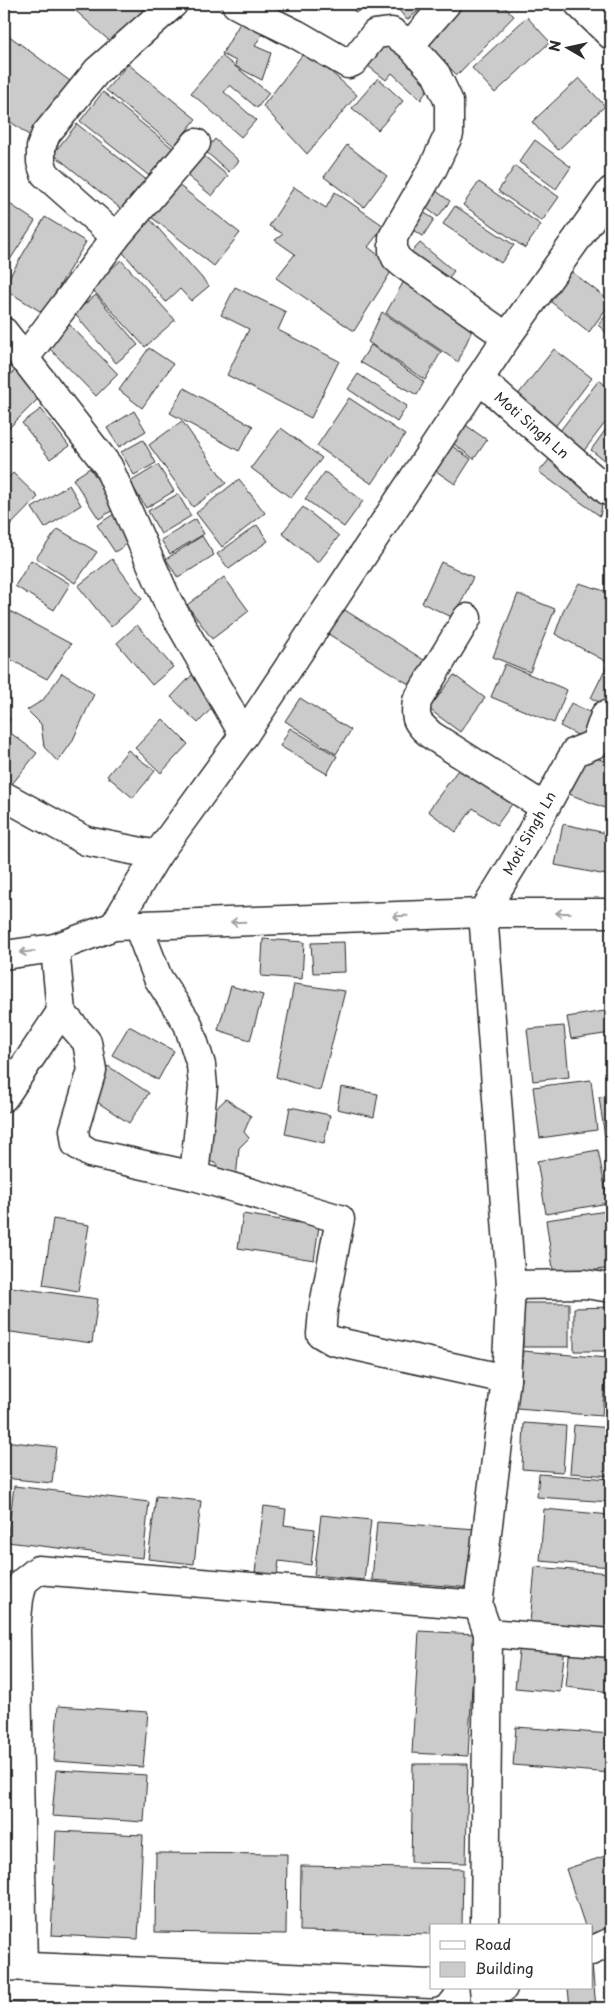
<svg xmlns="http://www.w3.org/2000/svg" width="615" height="2012" font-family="'Playpen Sans',sans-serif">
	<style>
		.building { fill: #cbcbcb; stroke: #2b2b2b }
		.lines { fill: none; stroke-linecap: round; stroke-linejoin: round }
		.minor-casing { stroke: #2b2b2b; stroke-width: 31 }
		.tertiary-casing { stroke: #2b2b2b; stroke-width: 31 }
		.secondary-casing { stroke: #2b2b2b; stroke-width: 31 }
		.minor { stroke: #fff; stroke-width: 28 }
		.tertiary { stroke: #fff; stroke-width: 28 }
		.secondary { stroke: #fff; stroke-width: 28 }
		.oneway { stroke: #a0a0a0 }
		.labels { text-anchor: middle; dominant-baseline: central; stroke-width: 4; stroke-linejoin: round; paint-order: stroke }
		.street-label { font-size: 14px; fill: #2b2b2b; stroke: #fff }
	</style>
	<rect width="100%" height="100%" fill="#fff"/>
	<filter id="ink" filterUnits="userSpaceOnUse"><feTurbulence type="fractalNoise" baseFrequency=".02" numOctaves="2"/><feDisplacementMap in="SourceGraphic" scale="10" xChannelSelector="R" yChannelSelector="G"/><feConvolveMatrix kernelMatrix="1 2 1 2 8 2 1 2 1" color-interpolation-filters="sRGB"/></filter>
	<g filter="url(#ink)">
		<g class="building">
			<polygon points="68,4 149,4 113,44"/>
			<polygon points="348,4 367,4 356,13"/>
			<polygon points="394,4 427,4 407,20"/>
			<polygon points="459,4 501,4 514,16 457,75 423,41"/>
			<polygon points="247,11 283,29 278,43 262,34 255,46 271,53 262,80 235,66 236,61 222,54"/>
			<polygon points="527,17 550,42 495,93 472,68"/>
			<polygon points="4,32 70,81 30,136 4,117"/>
			<polygon points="384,34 436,74 421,100 392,73 386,80 358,58"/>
			<polygon points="306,50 357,95 307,154 263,106"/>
			<polygon points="222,56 269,93 257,108 230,85 224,92 256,120 241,137 191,93"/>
			<polygon points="128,64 196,119 174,146 106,90"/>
			<polygon points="378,78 403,101 378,130 352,108"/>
			<polygon points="579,78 605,106 558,150 532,122"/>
			<polygon points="103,92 175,150 152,178 80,121"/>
			<polygon points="77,124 149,182 125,212 53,154"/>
			<polygon points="215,139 239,161 229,172 205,151"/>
			<polygon points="535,140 571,167 556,189 519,162"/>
			<polygon points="347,145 387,176 364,207 324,177"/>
			<polygon points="196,149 228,176 212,196 179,169"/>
			<polygon points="515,166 559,197 542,221 498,191"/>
			<polygon points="172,180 240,233 214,266 146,213"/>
			<polygon points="479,182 541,225 525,248 463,205"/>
			<polygon points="428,185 450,201 438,217 417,201"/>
			<polygon points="294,187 326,208 335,192 384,226 368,247 394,267 354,331 276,278 295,254 275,240 283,234 269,226"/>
			<polygon points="4,200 35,221 4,269"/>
			<polygon points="455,206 514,245 501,263 443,224"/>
			<polygon points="415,207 434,219 423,236 404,225"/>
			<polygon points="45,217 86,242 43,313 4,289 4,286"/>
			<polygon points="150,219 209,286 191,301 180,289 166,302 119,248"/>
			<polygon points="420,243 454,271 442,286 407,257"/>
			<polygon points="121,260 175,320 145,347 91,288"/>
			<polygon points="563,265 611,302 589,332 541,294"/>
			<polygon points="409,272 476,321 458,362 386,313"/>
			<polygon points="235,287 286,312 278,330 339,361 311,418 227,375 249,329 221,315"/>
			<polygon points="96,295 138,345 116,363 74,313"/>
			<polygon points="611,310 611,337 598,325"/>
			<polygon points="382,312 441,352 425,380 368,342"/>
			<polygon points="68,323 118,374 96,396 46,345"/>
			<polygon points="371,345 424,382 417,395 360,362"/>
			<polygon points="149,348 173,364 142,408 119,390"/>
			<polygon points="554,349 592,378 551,432 513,401"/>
			<polygon points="18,367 44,393 6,431 4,429 4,381"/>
			<polygon points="358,374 407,406 397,422 348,389"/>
			<polygon points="599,380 611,390 611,415 583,452 559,432"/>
			<polygon points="184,388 253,426 239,451 170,413"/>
			<polygon points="349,398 405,435 372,484 317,446"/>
			<polygon points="41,409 69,446 50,459 22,423"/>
			<polygon points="134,411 146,431 119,447 107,428"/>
			<polygon points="457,419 487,440 474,459 444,437"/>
			<polygon points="182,421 226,483 193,507 149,445"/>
			<polygon points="611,422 611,466 591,450"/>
			<polygon points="281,428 322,458 291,498 251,468"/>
			<polygon points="143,440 156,463 134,475 121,452"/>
			<polygon points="443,440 471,459 455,484 427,465"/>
			<polygon points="556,451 605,489 600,516 539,472"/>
			<polygon points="158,465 174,491 146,508 130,482"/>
			<polygon points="90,468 116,508 99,519 73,479"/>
			<polygon points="325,472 363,501 344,527 305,499"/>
			<polygon points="13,473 38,497 4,532 4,482"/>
			<polygon points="239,479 265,513 222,547 196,513"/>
			<polygon points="69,485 81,505 45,528 32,508"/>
			<polygon points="178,494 191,516 161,534 148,511"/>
			<polygon points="303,507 339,536 318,563 282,533"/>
			<polygon points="117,512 134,539 115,552 97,525"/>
			<polygon points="196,519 204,534 170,554 161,540"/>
			<polygon points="257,525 268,541 229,569 217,554"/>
			<polygon points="58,529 97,552 75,583 36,558"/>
			<polygon points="202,536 214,555 178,578 166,559"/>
			<polygon points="112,559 142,599 111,627 78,586"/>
			<polygon points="31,560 70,584 54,610 15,586"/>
			<polygon points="441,562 473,577 454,618 422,603"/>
			<polygon points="224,577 249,611 212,639 187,605"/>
			<polygon points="579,583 611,593 611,648 607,662 555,634 564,609"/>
			<polygon points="518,594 555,609 530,672 493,657"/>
			<polygon points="340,607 435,667 420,691 325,632"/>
			<polygon points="4,608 71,644 47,679 4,656"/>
			<polygon points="137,625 173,667 152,685 117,643"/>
			<polygon points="611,657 611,708 591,698"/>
			<polygon points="505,664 567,690 554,723 491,697"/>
			<polygon points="62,673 94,694 72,742 58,762 44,747 41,724 27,710 43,700"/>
			<polygon points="194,673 221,698 198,723 171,697"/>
			<polygon points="454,675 485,698 460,732 429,709"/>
			<polygon points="300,698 351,730 336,754 285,721"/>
			<polygon points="571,703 602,718 591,742 560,726"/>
			<polygon points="4,715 10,719 4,729"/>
			<polygon points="163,719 188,744 161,773 135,748"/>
			<polygon points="611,719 611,758 597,752"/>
			<polygon points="290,728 337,756 327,774 280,746"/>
			<polygon points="12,734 37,753 8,789 4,786 4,745"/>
			<polygon points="128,750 155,771 133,798 107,776"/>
			<polygon points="585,753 611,764 610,810 569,794"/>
			<polygon points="465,760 517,797 497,825 473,808 456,832 428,811"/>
			<polygon points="563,824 611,834 611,876 555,865"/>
			<polygon points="263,939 304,942 302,979 261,976"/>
			<polygon points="344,942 345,972 313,973 311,943"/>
			<polygon points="294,984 345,991 320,1091 276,1077"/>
			<polygon points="231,986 263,995 250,1040 218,1030"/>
			<polygon points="611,1010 611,1033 571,1039 567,1017"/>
			<polygon points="129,1026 174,1051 158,1080 112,1055"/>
			<polygon points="564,1026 569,1077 533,1081 527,1029"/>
			<polygon points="108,1066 149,1093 129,1123 88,1096"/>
			<polygon points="591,1080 597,1130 540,1138 533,1087"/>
			<polygon points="341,1087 378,1094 374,1117 337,1109"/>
			<polygon points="611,1096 611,1164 609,1164 599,1097"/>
			<polygon points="226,1099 251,1116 244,1132 249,1138 239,1148 236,1178 217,1170 217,1164 204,1159 213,1111"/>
			<polygon points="290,1107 330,1115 324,1143 285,1134"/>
			<polygon points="598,1150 608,1203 546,1214 537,1161"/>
			<polygon points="607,1211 611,1235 611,1268 554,1276 546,1220"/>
			<polygon points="243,1214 319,1226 314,1260 238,1248"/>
			<polygon points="53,1219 89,1225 78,1291 43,1285"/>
			<polygon points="4,1286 98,1299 92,1343 4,1331"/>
			<rect x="523" y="1303" width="46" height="44"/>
			<polygon points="611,1307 611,1351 574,1351 574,1308"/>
			<polygon points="523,1351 607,1358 602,1416 517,1409"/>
			<polygon points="524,1423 566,1426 563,1472 522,1469"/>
			<polygon points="574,1425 611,1428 611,1476 570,1473"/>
			<polygon points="4,1441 56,1447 52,1483 4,1478"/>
			<polygon points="539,1474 611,1479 611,1502 537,1497"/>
			<polygon points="14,1486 149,1502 143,1558 7,1542"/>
			<polygon points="156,1496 201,1501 194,1564 148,1559"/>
			<polygon points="264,1506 286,1509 284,1525 315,1529 311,1565 279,1561 277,1575 255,1572"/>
			<polygon points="544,1509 611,1515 611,1567 540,1561"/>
			<polygon points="321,1515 371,1520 364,1580 314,1575"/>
			<polygon points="377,1522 477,1529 472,1588 372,1580"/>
			<polygon points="535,1567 611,1573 611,1629 530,1623"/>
			<polygon points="419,1631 475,1634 468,1756 412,1753"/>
			<polygon points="520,1643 565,1647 560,1692 515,1688"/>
			<polygon points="570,1646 611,1651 611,1692 566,1687"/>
			<polygon points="58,1706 148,1712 143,1767 54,1761"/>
			<polygon points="516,1727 611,1734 611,1773 513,1765"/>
			<polygon points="413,1764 468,1764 466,1863 411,1862"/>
			<polygon points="56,1770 147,1775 144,1822 52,1816"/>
			<polygon points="56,1831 143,1835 138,1939 51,1935"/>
			<polygon points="156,1853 287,1854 286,1934 155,1932"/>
			<polygon points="611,1854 611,1931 591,1938 591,1926 585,1926 566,1869"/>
			<polygon points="301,1866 463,1869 462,1926 431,1926 431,1934 300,1931"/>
			<polygon points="592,1964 596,2008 570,2008 568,1988 591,1988"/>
			<polygon points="4,2002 24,2003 24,2008 4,2008"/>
		</g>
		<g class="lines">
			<g class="minor-casing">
				<g id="minor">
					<polyline points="236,4 255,14 296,34 348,64 353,62 375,34 392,32 410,45 436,74 449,102 449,134 433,168 393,237 393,251 396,258 403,264 507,337"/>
					<polyline points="410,45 446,4"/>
					<polyline points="116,237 45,174 41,162 41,147 46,134 97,71 173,4"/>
					<polyline points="4,332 108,466 168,602 244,735"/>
					<polyline points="24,359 116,237 196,143"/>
					<polyline points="479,379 608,491"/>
					<path d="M 467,618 L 417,701 C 414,720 417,722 431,735 L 544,807"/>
					<polyline points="4,796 86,841 157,855"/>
					<polyline points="483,913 523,848 575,752 595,744 605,715 611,716"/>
					<polyline points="138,926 158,978 188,1024 201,1065 203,1087 194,1176"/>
					<polyline points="61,1012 87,1042 92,1070 74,1130 76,1144 90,1153 194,1176 340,1219 323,1311 321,1334 333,1341 506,1379"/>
					<polyline points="4,1097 61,1012 55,948"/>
					<polyline points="511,1285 585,1284 611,1288"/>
					<polyline points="488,1633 611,1643"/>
					<polyline points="591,1951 611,1942"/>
					<polyline points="6,1966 431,1984"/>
					<polyline points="23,1966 16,1629 19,1599 23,1582 38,1570 478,1605"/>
					<polyline points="486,1996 503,1988"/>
				</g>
			</g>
			<g class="tertiary-casing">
				<g id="tertiary">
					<polyline points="483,913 511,1285 506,1379 478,1605 488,1633 485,1926"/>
					<polyline points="114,926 157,855 244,735 507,337 611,191"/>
					<polyline points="484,1988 486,2008"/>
				</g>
			</g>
			<g class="secondary-casing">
				<g id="secondary">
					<polyline points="579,4 611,35"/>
					<polyline points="4,955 55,948 114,926 483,913 611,913"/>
				</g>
			</g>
			<use href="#minor" class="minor"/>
			<use href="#tertiary" class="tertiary"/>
			<use href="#secondary" class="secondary"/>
		</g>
		<defs><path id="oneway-shaft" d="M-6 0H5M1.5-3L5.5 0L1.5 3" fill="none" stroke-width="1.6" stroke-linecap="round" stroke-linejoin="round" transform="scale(1.25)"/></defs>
		<g class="oneway">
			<use href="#oneway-shaft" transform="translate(563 913) rotate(-180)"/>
			<use href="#oneway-shaft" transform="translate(400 916) rotate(178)"/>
			<use href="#oneway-shaft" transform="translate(238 922) rotate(178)"/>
			<use href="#oneway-shaft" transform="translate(27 952) rotate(173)"/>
		</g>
	</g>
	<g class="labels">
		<g class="street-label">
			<text transform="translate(532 425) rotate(41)">Moti Singh Ln</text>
			<text transform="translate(529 833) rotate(-61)">Moti Singh Ln</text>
		</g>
	</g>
	<rect width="615" height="2012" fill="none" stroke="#fff" stroke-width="20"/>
	<rect x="10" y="10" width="595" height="1992" fill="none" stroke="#2b2b2b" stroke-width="2" filter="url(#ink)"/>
	<rect x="430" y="1924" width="162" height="65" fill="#ffffff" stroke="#aaaaaa"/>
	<rect x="440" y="1941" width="25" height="8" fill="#ffffff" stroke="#aaaaaa"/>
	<text x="475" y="1950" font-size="15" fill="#2b2b2b">Road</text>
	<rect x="440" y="1962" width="25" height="15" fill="#cbcbcb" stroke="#aaaaaa"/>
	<text x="475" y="1974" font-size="15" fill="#2b2b2b">Building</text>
	<g transform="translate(568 48) rotate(279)" stroke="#ffffff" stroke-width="4" paint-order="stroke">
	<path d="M0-4L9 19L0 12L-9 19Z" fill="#2b2b2b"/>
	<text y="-8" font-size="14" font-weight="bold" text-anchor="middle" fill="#2b2b2b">N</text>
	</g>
</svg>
